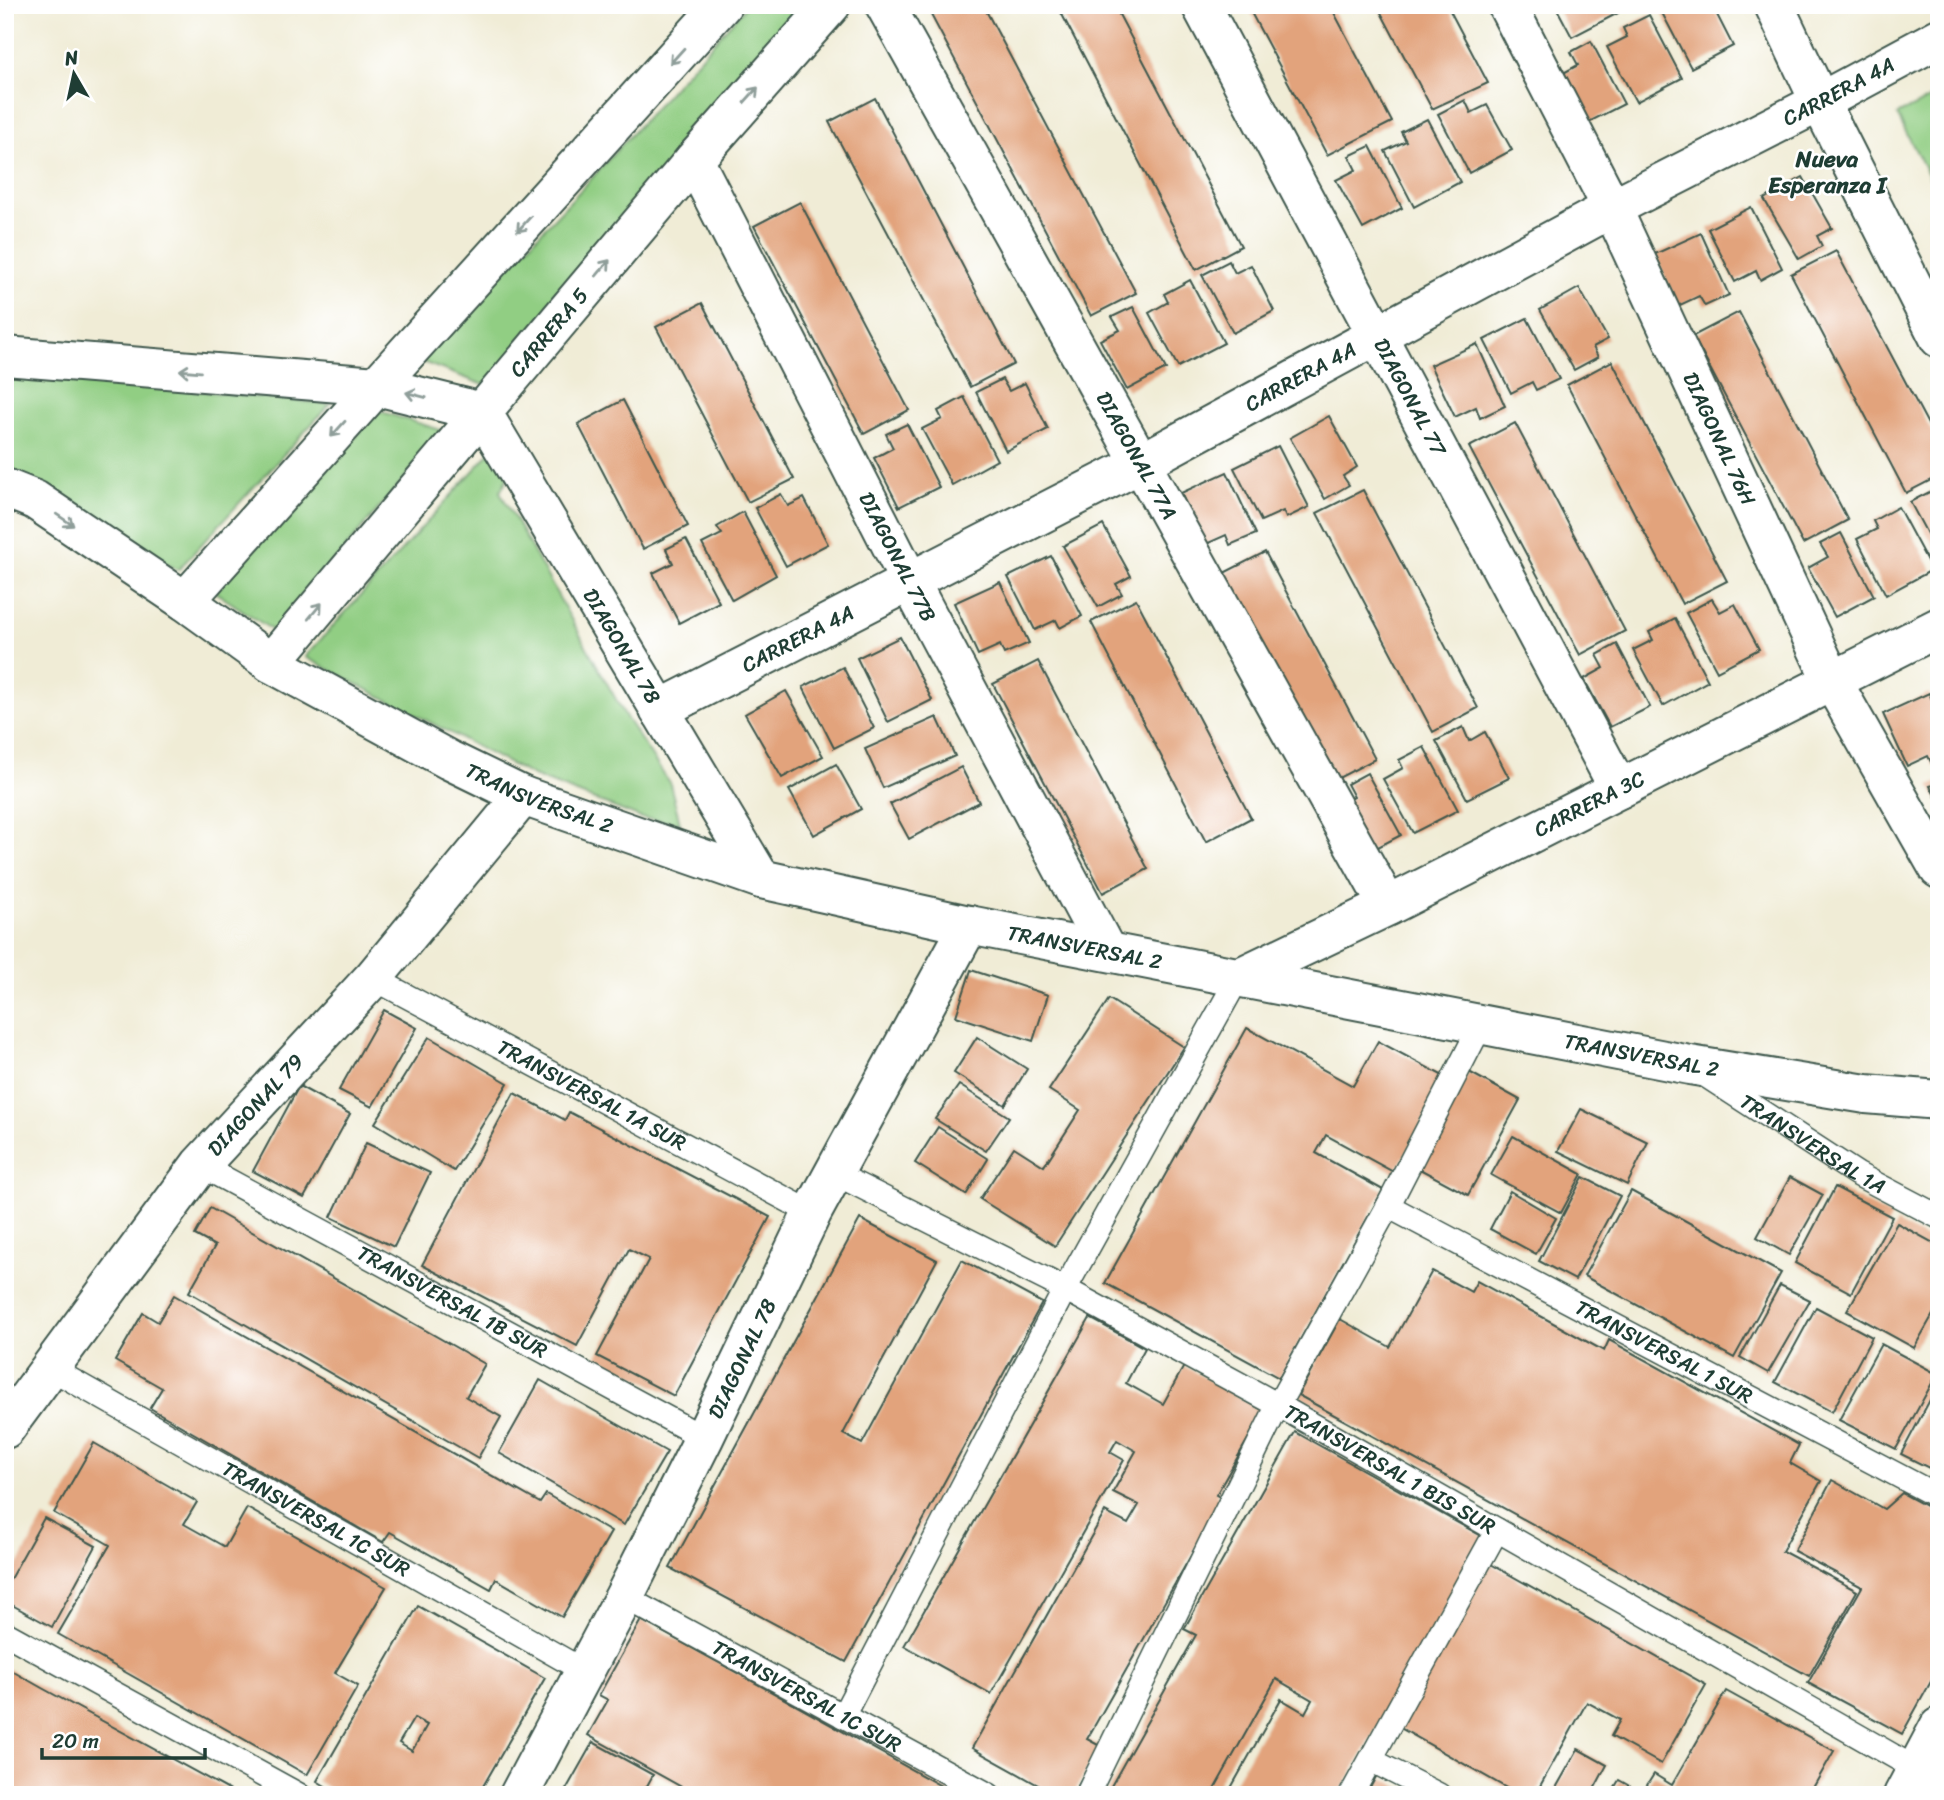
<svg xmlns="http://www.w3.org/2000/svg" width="1944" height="1800" font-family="Sriracha,sans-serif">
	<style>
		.green { fill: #91ce83; stroke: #58865c; stroke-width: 2 }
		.building { fill: #e2a37b; fill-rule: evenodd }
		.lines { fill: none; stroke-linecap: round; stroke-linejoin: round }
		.service-casing { stroke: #3e574c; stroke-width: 26 }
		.minor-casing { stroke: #3e574c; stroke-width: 42 }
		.tertiary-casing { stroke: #3e574c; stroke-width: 42 }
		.service { stroke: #fff; stroke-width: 23 }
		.minor { stroke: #fff; stroke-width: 38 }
		.tertiary { stroke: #fff; stroke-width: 38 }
		.oneway { stroke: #8f9e9a }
		.labels { text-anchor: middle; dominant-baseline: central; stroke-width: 5; stroke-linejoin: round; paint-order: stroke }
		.street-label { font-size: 21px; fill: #1f3d34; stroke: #fff }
		.neighbourhood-label { font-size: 23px; font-weight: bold; fill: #1f3d34; stroke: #fff }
	</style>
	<rect width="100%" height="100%" fill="#fff"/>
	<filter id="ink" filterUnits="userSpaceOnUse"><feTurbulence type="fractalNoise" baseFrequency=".0143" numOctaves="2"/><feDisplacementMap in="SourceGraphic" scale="14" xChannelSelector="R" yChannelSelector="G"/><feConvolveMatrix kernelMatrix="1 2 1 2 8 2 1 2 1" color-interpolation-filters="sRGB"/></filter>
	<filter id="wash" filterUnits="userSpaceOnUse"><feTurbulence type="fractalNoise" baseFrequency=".00686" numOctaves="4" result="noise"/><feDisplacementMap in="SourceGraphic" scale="28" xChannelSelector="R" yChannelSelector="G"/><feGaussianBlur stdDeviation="1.57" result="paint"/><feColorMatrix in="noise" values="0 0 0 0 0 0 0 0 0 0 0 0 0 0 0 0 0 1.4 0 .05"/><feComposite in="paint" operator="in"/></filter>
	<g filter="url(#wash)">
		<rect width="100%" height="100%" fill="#f0ecd6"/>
		<g class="green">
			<polygon points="747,5 808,5 487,386 420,361 591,179"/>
			<polygon points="1939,94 1939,195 1897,115"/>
			<polygon points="5,372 330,404 178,570 5,474"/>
			<polygon points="379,411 444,431 275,632 215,592"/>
			<polygon points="494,448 513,467 500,492 627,719 670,784 680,823 641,818 533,776 305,657"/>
		</g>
		<g id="blocks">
			<g class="building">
				<polygon points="949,5 983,5 1136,293 1091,316 931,15"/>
				<polygon points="1057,5 1114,5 1241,246 1196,270"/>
				<polygon points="1247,5 1330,5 1392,122 1327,155"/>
				<polygon points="1377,5 1447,5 1488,83 1432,109"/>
				<polygon points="1555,5 1613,5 1618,13 1572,37"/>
				<polygon points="1669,5 1692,5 1693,9 1700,5 1712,5 1733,46 1691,68 1660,9"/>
				<polygon points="1649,15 1682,78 1636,102 1607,47 1627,37 1623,28"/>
				<polygon points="1591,41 1624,104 1585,124 1558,76 1578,65 1571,52"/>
				<polygon points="875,98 1014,364 970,387 829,122"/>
				<polygon points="1465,100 1471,113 1487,105 1512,150 1469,173 1438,114"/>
				<polygon points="1427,119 1460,182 1414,207 1385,151 1406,141 1401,132"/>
				<polygon points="1370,146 1402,208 1363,229 1336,180 1356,170 1349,156"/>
				<polygon points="1803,177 1832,228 1817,236 1822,246 1799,259 1764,199"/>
				<polygon points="800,202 909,410 864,434 754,226"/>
				<polygon points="1751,207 1782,268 1760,280 1756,271 1735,282 1708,229"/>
				<polygon points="1701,233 1729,295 1705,306 1699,296 1678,306 1655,254"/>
				<polygon points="1836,251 1939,445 1939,476 1906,493 1791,274"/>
				<polygon points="1229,261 1235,273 1251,265 1274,311 1233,333 1202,275"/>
				<polygon points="1190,280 1224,343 1178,367 1149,313 1168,302 1164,294"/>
				<polygon points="1579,288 1608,339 1593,347 1598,357 1574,370 1540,310"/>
				<polygon points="702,303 794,479 748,502 656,327"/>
				<polygon points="1133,307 1166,369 1127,390 1100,340 1120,330 1112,317"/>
				<polygon points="1739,312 1848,520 1803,544 1693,336"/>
				<polygon points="1527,318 1559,379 1536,390 1532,382 1511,393 1484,340"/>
				<polygon points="1477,344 1505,406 1480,418 1476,407 1455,417 1430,365"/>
				<polygon points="1612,361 1727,581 1682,604 1567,385"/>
				<polygon points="1002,379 1009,391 1025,383 1048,429 1006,451 976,392"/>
				<polygon points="964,397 997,460 952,485 922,429 942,419 938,411"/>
				<polygon points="623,400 688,526 643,549 578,424"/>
				<polygon points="1329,416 1357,467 1343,476 1349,485 1325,499 1290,438"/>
				<polygon points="1515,423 1625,631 1580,655 1469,447"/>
				<polygon points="907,424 939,487 899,507 874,458 893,448 886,434"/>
				<polygon points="1278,446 1309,507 1286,518 1283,511 1261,521 1234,468"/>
				<polygon points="1227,472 1256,534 1230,545 1226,535 1204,545 1181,493"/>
				<polygon points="1937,488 1939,492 1939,556 1910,502"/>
				<polygon points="1363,490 1478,708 1433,732 1317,513"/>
				<polygon points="781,494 788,506 804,498 828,544 786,566 755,508"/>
				<polygon points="1898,507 1932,570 1886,595 1857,539 1877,529 1873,521"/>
				<polygon points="743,512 776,575 732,600 702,544 722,534 717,527"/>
				<polygon points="1103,525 1131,576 1116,584 1122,594 1098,607 1063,546"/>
				<polygon points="1841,533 1874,596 1835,617 1808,568 1828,557 1820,544"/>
				<polygon points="686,539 719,602 679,623 653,573 673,563 666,549"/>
				<polygon points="1265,552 1375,759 1329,783 1220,575"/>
				<polygon points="1051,556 1082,616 1060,628 1056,620 1035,630 1008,577"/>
				<polygon points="1000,582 1029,643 1004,654 1000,645 978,655 954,603"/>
				<polygon points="1136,599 1251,818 1206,842 1091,622"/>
				<polygon points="1712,599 1720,612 1735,604 1759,649 1717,671 1686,613"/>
				<polygon points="1675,618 1708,681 1663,706 1633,650 1653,640 1649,632"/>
				<polygon points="900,637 932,700 888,722 857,658"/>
				<polygon points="1617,644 1650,707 1610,727 1584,679 1604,668 1597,655"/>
				<polygon points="1038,661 1148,869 1103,893 993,684"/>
				<polygon points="843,667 874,728 834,748 803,687"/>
				<polygon points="786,691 823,756 782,778 745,714"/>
				<polygon points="1929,693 1939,715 1939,764 1933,766 1928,756 1907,766 1883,714"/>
				<polygon points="937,717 955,756 883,788 865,749"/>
				<polygon points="1463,727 1469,741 1485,732 1509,778 1467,799 1436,741"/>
				<polygon points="1424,747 1458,810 1413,833 1383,779 1403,768 1399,760"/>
				<polygon points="836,764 861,809 814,835 789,790"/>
				<polygon points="961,767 979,802 909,839 890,804"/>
				<polygon points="1367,773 1401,835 1361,856 1335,807 1354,797 1347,784"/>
				<polygon points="1939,782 1939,803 1930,786"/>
				<polygon points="971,970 1048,995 1033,1041 956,1016"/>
				<polygon points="1109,999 1184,1047 1055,1246 980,1199 1014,1147 1044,1166 1080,1110 1049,1090"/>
				<polygon points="384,1010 417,1028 372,1107 339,1090"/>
				<polygon points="1247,1028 1353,1086 1378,1041 1447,1078 1395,1173 1326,1135 1316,1153 1383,1190 1279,1378 1105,1283"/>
				<polygon points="429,1037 508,1083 454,1171 375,1123"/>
				<polygon points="977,1037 1027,1069 1005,1105 954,1073"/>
				<polygon points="1469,1072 1520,1100 1468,1195 1416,1167"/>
				<polygon points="959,1085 1009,1117 986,1151 935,1119"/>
				<polygon points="299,1086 350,1114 304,1198 253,1171"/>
				<polygon points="514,1093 565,1120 569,1112 770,1217 674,1396 597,1356 649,1259 629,1249 577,1346 422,1265"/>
				<polygon points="1581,1109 1648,1142 1627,1185 1558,1151"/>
				<polygon points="938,1127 988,1159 966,1195 915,1163"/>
				<polygon points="1513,1136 1582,1174 1561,1213 1491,1175"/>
				<polygon points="366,1143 430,1173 394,1247 331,1217"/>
				<polygon points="1583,1177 1620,1196 1575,1280 1539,1261"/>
				<polygon points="1790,1177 1823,1195 1789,1255 1757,1237"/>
				<polygon points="1835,1187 1892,1217 1851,1293 1795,1263"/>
				<polygon points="1510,1191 1556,1218 1536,1254 1490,1229"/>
				<polygon points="1631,1191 1781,1273 1734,1358 1584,1276"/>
				<polygon points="210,1208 485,1364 466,1397 501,1417 478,1458 189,1292 215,1246 195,1235"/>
				<polygon points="860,1219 937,1260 843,1434 862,1444 962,1260 1042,1303 846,1662 670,1568"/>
				<polygon points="1897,1223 1939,1246 1939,1304 1914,1348 1847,1311"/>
				<polygon points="1432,1271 1471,1292 1477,1281 1604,1351 1609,1340 1799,1445 1790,1463 1821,1481 1782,1551 1857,1591 1809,1676 1298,1395 1340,1319 1390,1347"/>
				<polygon points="1780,1285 1810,1300 1768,1373 1740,1357"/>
				<polygon points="174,1295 540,1503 546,1494 611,1532 562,1617 496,1579 491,1589 390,1532 383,1542 150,1408 162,1388 115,1361 143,1313 158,1322"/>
				<polygon points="1816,1307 1872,1337 1832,1412 1775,1382"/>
				<polygon points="1090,1318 1145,1348 1126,1383 1163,1404 1184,1366 1264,1411 1216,1495 1223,1499 1087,1739 1100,1746 1073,1795 1056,1795 972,1748 1105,1512 1128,1524 1139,1505 1113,1492 1136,1451 1117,1440 1110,1452 1124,1460 991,1694 904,1646"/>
				<polygon points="1881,1344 1937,1374 1896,1449 1839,1420"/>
				<polygon points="540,1380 667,1452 624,1525 499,1453"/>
				<polygon points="1939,1383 1939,1473 1901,1454"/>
				<polygon points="1295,1432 1485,1538 1339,1795 1227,1795 1281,1699 1305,1713 1312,1700 1276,1679 1211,1795 1106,1795 1196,1635 1184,1629"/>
				<polygon points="94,1443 197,1502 184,1524 225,1547 247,1508 386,1587 335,1673 358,1686 307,1775 58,1634 110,1545 54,1513"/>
				<polygon points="1832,1480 1884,1509 1902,1493 1939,1513 1939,1667 1902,1734 1808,1683 1862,1587 1794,1551"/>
				<polygon points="44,1518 96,1546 52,1627 5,1601 5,1588"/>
				<polygon points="1489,1563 1706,1685 1661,1764 1611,1736 1620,1720 1587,1702 1535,1795 1519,1795 1397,1726"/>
				<path d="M 418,1606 L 545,1678 L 478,1795 L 340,1795 L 317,1781 ZM 414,1718 L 427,1725 L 412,1751 L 399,1743 Z"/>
				<polygon points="641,1620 725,1666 957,1795 696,1795 588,1735 608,1700 599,1695"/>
				<polygon points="5,1667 42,1688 238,1795 5,1795"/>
				<polygon points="1726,1691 1834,1751 1809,1795 1731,1795 1727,1792 1725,1795 1610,1795 1619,1780 1642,1793 1654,1774 1672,1785"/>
				<polygon points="593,1742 653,1775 642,1795 563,1795"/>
				<polygon points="1578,1749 1607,1765 1591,1795 1552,1795"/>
				<polygon points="1377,1775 1414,1795 1366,1795"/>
			</g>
		</g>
	</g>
	<g filter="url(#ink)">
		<use href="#blocks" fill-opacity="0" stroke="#3e574c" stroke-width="2"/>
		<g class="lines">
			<g class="service-casing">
				<g id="service">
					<path id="s1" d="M 373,978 L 812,1213"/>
					<path id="s2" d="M 1705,1075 L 1857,1174 L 1939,1217"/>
					<path id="s3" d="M 200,1165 L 704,1438"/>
					<path id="s4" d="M 834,1173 L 1065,1289 L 1278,1405 L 1939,1782"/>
					<path id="s5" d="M 1388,1206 L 1939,1497"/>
					<path id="s6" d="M 50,1368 L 584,1671"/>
					<path id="s7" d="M 624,1597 L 989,1795"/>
					<polyline points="5,1633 299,1795"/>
					<polyline points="843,1716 1065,1289 1238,978"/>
					<polyline points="1371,1760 1439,1795"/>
					<polyline points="1087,1795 1278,1405 1388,1206 1481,1025"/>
					<polyline points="1351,1795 1497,1530"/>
				</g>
			</g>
			<g class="minor-casing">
				<g id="minor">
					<path id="s8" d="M 885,5 L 1388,906"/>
					<path id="s9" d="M 1201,5 L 1619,789"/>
					<path id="s10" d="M 1507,5 L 1612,208 L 1832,681 L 1939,869"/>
					<polyline points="1774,5 1820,102 1939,338"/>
					<path id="s11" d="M 694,160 L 910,582 L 1106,950"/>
					<path id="s12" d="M 5,356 L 377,386 L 482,412 L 761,879"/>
					<path id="s13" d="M 5,488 L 35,500 L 185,601 L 271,663 L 694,160 L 831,5"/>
					<polyline points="185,601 383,379 722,5"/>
					<path id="s14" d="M 659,710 L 1141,463 L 1612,208 L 1820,102 L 1939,38"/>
					<path id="s15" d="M 1238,978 L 1388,906 L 1939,627"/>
					<path id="s16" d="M 5,1429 L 200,1165 L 373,978 L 523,796"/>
					<path id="s17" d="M 519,1795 L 624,1597 L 704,1438 L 812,1213 L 969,925"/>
					<polyline points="1903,1795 1939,1727"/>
				</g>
			</g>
			<g class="tertiary-casing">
				<g id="tertiary">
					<path id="s18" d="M 271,663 L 449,760 L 523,796 L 761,879 L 969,925 L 1690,1065 L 1866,1094 L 1939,1100"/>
				</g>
			</g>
			<use href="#service" class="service"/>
			<use href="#minor" class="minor"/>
			<use href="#tertiary" class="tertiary"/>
		</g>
		<defs><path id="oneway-shaft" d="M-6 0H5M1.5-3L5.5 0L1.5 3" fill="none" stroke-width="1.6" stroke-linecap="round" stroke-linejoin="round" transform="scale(1.75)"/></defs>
		<g class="oneway">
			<use href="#oneway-shaft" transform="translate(677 56) rotate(132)"/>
			<use href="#oneway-shaft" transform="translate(751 95) rotate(-48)"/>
			<use href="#oneway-shaft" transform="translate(524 224) rotate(132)"/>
			<use href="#oneway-shaft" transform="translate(603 268) rotate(-50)"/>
			<use href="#oneway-shaft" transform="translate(190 371) rotate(-175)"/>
			<use href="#oneway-shaft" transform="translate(416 395) rotate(-166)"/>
			<use href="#oneway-shaft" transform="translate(338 429) rotate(132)"/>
			<use href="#oneway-shaft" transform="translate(65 520) rotate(34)"/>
			<use href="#oneway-shaft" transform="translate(315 611) rotate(-50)"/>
		</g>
	</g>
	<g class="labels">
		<g class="street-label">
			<text stroke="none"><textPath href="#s14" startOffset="1332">CARRERA 4A</textPath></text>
			<text stroke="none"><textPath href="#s13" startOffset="751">CARRERA 5</textPath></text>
			<text stroke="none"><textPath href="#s14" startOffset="723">CARRERA 4A</textPath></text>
			<text stroke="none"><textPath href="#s9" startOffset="444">DIAGONAL 77</textPath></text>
			<text stroke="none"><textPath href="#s10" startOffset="483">DIAGONAL 76H</textPath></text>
			<text stroke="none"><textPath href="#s8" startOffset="516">DIAGONAL 77A</textPath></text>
			<text stroke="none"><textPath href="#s11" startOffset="446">DIAGONAL 77B</textPath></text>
			<text stroke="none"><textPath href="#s14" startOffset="156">CARRERA 4A</textPath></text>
			<text stroke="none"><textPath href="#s12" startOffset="754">DIAGONAL 78</textPath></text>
			<text stroke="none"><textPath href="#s18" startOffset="301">TRANSVERSAL 2</textPath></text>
			<text stroke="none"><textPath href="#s15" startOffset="392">CARRERA 3C</textPath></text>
			<text stroke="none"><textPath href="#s18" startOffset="868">TRANSVERSAL 2</textPath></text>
			<text stroke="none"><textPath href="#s18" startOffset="1435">TRANSVERSAL 2</textPath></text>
			<text stroke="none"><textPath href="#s1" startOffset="248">TRANSVERSAL 1A SUR</textPath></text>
			<text stroke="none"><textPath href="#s16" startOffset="410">DIAGONAL 79</textPath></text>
			<text stroke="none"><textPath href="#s2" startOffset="128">TRANSVERSAL 1A</textPath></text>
			<text stroke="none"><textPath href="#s3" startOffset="287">TRANSVERSAL 1B SUR</textPath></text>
			<text stroke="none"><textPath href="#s5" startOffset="312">TRANSVERSAL 1 SUR</textPath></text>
			<text stroke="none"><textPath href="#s17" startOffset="490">DIAGONAL 78</textPath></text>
			<text stroke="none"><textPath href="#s4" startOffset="630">TRANSVERSAL 1 BIS SUR</textPath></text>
			<text stroke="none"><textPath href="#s6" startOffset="306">TRANSVERSAL 1C SUR</textPath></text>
			<text stroke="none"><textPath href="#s7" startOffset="208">TRANSVERSAL 1C SUR</textPath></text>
		</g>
		<g class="neighbourhood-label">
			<text x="1827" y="159">Nueva<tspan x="1827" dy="26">Esperanza I</tspan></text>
		</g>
	</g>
	<rect width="1944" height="1800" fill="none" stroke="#fff" stroke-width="28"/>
	<g transform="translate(74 74) rotate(351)" stroke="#ffffff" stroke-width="5" paint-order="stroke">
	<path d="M0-5L12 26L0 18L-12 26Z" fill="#1f3d34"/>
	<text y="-10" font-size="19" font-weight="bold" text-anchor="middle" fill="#1f3d34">N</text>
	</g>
	<path d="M42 1748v10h163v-10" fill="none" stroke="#1f3d34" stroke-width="3.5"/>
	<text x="52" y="1748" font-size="21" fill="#1f3d34" stroke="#ffffff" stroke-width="5" paint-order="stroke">20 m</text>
</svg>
